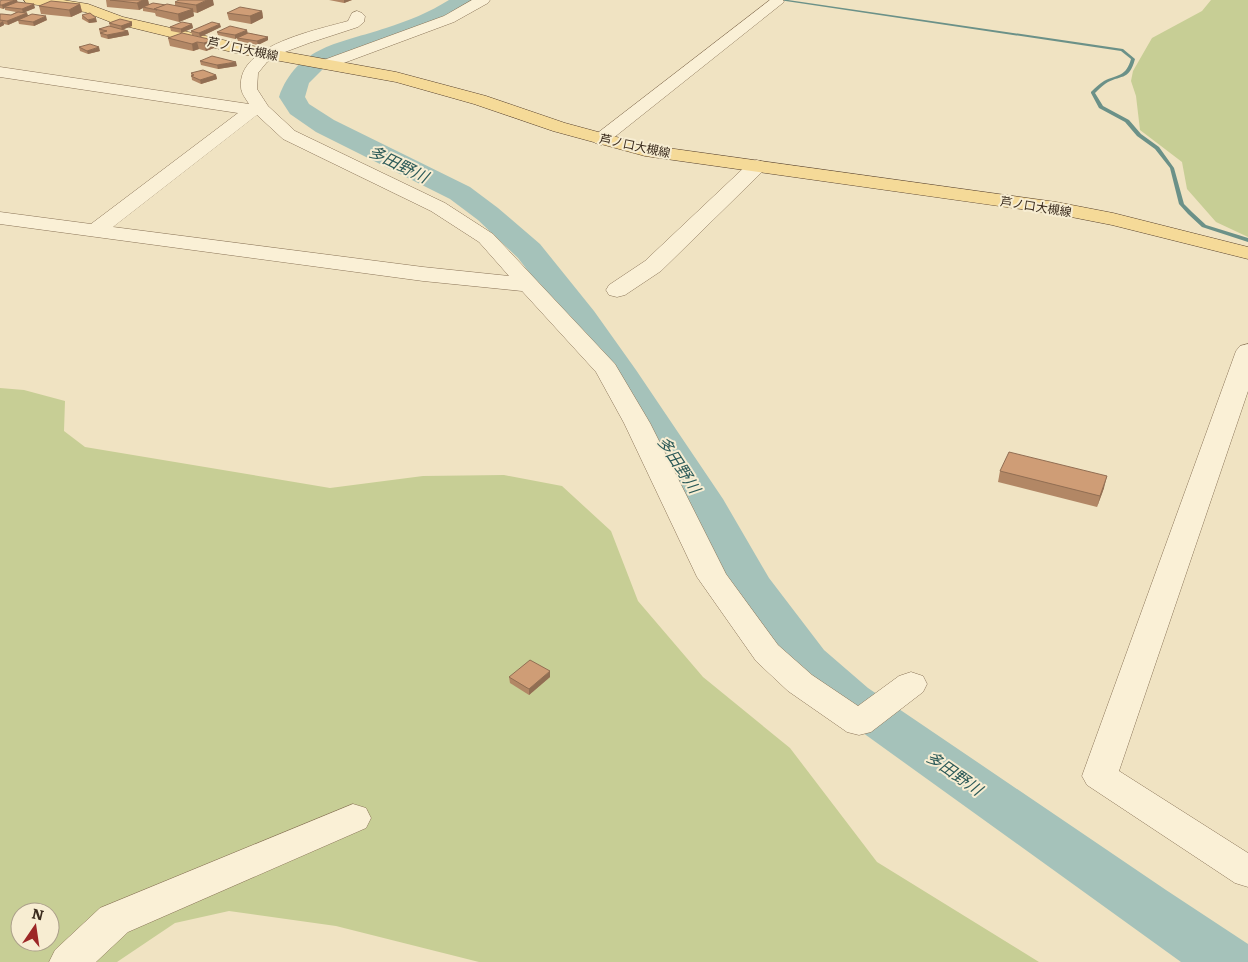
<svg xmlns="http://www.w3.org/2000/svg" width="1248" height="962" font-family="Literata,'Noto Sans JP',serif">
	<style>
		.green { fill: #c7ce95; fill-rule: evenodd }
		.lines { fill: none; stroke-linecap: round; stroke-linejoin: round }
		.stream { fill: #6b9188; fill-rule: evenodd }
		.river { fill: #a5c2ba; fill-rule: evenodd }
		.minor-casing { stroke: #8a7458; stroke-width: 1 }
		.major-casing { stroke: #58422d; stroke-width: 1 }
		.minor { fill: #faf0d6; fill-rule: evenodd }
		.major { fill: #f5da98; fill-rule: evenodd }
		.wall { fill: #b28765 }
		.shaded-wall { fill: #916e53 }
		.building { fill: #cf9d76; stroke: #916e53 }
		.labels { text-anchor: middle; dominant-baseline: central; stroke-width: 4; stroke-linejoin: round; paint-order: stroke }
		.far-street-label { font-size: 12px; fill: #3a2b1d; stroke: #f7edd2 }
		.water-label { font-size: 16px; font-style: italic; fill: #2c5a58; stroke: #f7edd2 }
	</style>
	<rect width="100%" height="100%" fill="#f0e3c2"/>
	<g class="green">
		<polygon points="1211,0 1248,0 1248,237 1216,222 1187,189 1182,162 1140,130 1136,96 1131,81 1133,71 1152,38 1202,11"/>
		<path d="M 0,388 L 24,390 L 65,401 L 64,431 L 85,447 L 330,488 L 423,476 L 504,475 L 562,486 L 611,531 L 638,601 L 703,677 L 790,748 L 877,862 L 1039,962 L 479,962 L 336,926 L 229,911 L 175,923 L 117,962 L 0,962 ZM 20,912 L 50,912 L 50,942 L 20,942 Z"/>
	</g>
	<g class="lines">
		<path class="stream" d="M 779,0 L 788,0 L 1123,49 L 1135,59 C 1129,82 1120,74 1105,84 C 1101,87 1098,90 1095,93 L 1103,106 L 1129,120 L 1141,134 L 1159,147 L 1174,168 L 1184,204 L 1192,212 L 1206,225 L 1248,238 L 1248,242 L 1202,227 L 1188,214 L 1179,204 L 1170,168 L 1155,149 L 1137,136 L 1125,122 L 1099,108 L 1091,93 L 1091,92 C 1095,88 1099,84 1104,81 C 1118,74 1126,77 1131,59 L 1121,51 Z"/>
		<path class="river" d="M 449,0 L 475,0 L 463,10 L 429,28 L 356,52 L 326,66 L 309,83 L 305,97 L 309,104 L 334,120 L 470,187 L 498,208 L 540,244 L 594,311 L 636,370 L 723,499 L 769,578 L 824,650 L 868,688 L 1166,890 L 1248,944 L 1248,962 L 1181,962 L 834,712 L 790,672 L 735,595 L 683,499 L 600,370 L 569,324 L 518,258 L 478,220 L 450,199 L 316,132 L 290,114 L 279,97 C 297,46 341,43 386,28 C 408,21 430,12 449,0 Z"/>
		<g class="minor-casing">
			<g id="minor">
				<polygon points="472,0 490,0 488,3 454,22 333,67 321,67 319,64 321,61 444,16"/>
				<polygon points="770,0 783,0 784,2 607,143 601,145 595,143 592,139 595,135"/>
				<path d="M 357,11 L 362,13 L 365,16 L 364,22 L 358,27 L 309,43 L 285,52 L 267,62 L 258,73 L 257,89 L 268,106 L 295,131 L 445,203 L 493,234 L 615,364 L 650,423 L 726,574 L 778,645 L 812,675 L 858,706 L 899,676 L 911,672 L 923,676 L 927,684 L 923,692 L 871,732 L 859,735 L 847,732 L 788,691 L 756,661 L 697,577 L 624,423 L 596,372 L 522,291 L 423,281 L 0,224 L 0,212 L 91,224 L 238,113 L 0,77 L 0,67 L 249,104 C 246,99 241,93 241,87 C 237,45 317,30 348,21 L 352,13 ZM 257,115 L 283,139 L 431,211 L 479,242 L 509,276 L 423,267 L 113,227 Z"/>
				<polygon points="757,160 764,162 767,166 764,170 661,271 625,295 617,297 609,295 606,290 609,285 645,261 750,162"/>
				<polygon points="1248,344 1248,391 1119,771 1248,853 1248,887 1235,883 1087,785 1082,776 1236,351 1240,346"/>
				<polygon points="353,804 366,808 371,818 366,828 128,932 96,962 49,962 55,950 100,908"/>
			</g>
		</g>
		<g class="major-casing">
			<polygon id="major" points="24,0 63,0 88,4 123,17 236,43 396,72 486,96 565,123 646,145 1056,202 1113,213 1248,247 1248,259 1112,225 1056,214 645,156 553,131 474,104 396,82 236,53 113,23 85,12 31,4 26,3"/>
		</g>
		<use href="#minor" class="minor"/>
		<use href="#major" class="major"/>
	</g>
	<g class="wall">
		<polygon points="106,0 148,0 149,4 175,6 175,2 214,5 197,13 193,12 194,16 179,22 156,16 155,13 143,11 143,8 139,10 107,7"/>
		<polygon points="329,0 352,0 344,3"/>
		<polygon points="0,1 18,2 35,8 25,12 27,13 28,16 47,20 34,26 19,24 18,20 22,19 8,25 4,24 4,25 0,27 0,14 11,15 16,12 5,10 5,8 3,9 0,8"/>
		<polygon points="80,4 82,12 71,17 41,14 39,6"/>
		<polygon points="262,11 263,18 251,24 229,20 227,13"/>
		<polygon points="82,15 97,22 89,23 82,19"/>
		<polygon points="132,22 132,26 123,29 128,31 129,35 108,39 101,37 99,29 110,26 109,23"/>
		<polygon points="192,24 193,28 181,33 171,31 170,27"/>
		<polygon points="221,27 200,37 192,35 191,31"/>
		<polygon points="217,32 248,33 268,37 268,40 258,45 238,41 237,38 235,39 218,35"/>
		<polygon points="168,38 213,40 214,48 206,51 199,49 193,51 170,46"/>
		<polygon points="79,47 100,51 88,54 80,51"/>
		<polygon points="200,61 237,66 218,69 201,65"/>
		<polygon points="191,73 216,75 217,79 201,84 192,80"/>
		<polygon points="1000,471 1104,488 1097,507 998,482"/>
		<polygon points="509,677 550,677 529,695 510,683"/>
	</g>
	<g class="shaded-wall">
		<polygon points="15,0 17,0 18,3 4,7 5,8 3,9 2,5"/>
		<polygon points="143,0 148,0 149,5 143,7 143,8 139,10 137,3"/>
		<polygon points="207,0 213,0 214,5 197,13 196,5"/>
		<polygon points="344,0 352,0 344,3"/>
		<polygon points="34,4 35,8 23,13 22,9"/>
		<polygon points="80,4 82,12 71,17 69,10"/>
		<polygon points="193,9 194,16 179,22 178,14"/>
		<polygon points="262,11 263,18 251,24 250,16"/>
		<polygon points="27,13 28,16 8,25 7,21"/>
		<polygon points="46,16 47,20 34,26 33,22"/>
		<polygon points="96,18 97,22 89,23 88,20"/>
		<polygon points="3,21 4,25 0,27 0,23"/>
		<polygon points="132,22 132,26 122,30 121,26"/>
		<polygon points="192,24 193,28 181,33 181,29"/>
		<polygon points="220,24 221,27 200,37 199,33"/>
		<polygon points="247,30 248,34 237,38 235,39 235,35"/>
		<polygon points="128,31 129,35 108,39 107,35"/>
		<polygon points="268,37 268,40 258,45 257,41"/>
		<polygon points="213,40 214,48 206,51 204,43"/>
		<polygon points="197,42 199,49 193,51 192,44"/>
		<polygon points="99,47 100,51 88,54 87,51"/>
		<polygon points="236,62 237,66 218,69 217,65"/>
		<polygon points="216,75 217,79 201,84 200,80"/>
		<polygon points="1107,476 1104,488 1097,507 1100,496"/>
		<polygon points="550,671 550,677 529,695 529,689"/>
	</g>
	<g class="building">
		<polygon points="2,0 15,0 2,5 0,5 0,1"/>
		<polygon points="110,0 143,0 137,3"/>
		<polygon points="179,0 207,0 196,5 175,2"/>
		<polygon points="51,1 80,4 69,10 39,6"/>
		<polygon points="17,2 34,4 22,9 4,7"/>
		<polygon points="153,3 166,5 154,9 157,10 143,7"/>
		<polygon points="167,4 193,9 178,14 154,9"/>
		<polygon points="240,7 262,11 250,16 227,13"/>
		<polygon points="18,12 27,13 7,21 0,20 0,14 2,14 11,15"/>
		<polygon points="90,13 96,18 88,20 82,15"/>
		<polygon points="32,14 46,16 33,22 18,20"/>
		<polygon points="120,19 132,22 121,26 109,23"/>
		<polygon points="182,22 192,24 181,29 170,27"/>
		<polygon points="212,22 220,24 199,33 191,31"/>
		<polygon points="109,26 128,31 107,35 100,33 107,31 99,29"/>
		<polygon points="230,26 247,30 235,35 217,32"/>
		<polygon points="182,33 213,40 204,43 197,42 192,44 168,38"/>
		<polygon points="248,33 268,37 257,41 237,38"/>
		<polygon points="90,44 99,47 87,51 79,47"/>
		<polygon points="212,56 236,62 217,65 200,61"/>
		<polygon points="203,70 216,75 200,80 191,76 194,75 191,73"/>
		<polygon points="1009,452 1107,476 1100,496 1000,471"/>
		<polygon points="530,660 550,671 529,689 509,677"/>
	</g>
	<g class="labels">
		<g class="far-street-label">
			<text transform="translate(243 48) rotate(12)">芦ノ口大槻線</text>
			<text transform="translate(635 145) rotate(12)">芦ノ口大槻線</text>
			<text transform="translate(1036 206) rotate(9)">芦ノ口大槻線</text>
		</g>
		<g class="water-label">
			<text transform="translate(399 163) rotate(26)">多田野川</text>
			<text transform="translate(680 464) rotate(57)">多田野川</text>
			<text transform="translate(955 772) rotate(35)">多田野川</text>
		</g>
	</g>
	<g transform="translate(35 927) rotate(13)"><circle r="24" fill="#f7edd2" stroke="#ab9f8a"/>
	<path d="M0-4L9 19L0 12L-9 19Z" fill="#9c2726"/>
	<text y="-8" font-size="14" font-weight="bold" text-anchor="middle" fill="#3a2b1d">N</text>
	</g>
</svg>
